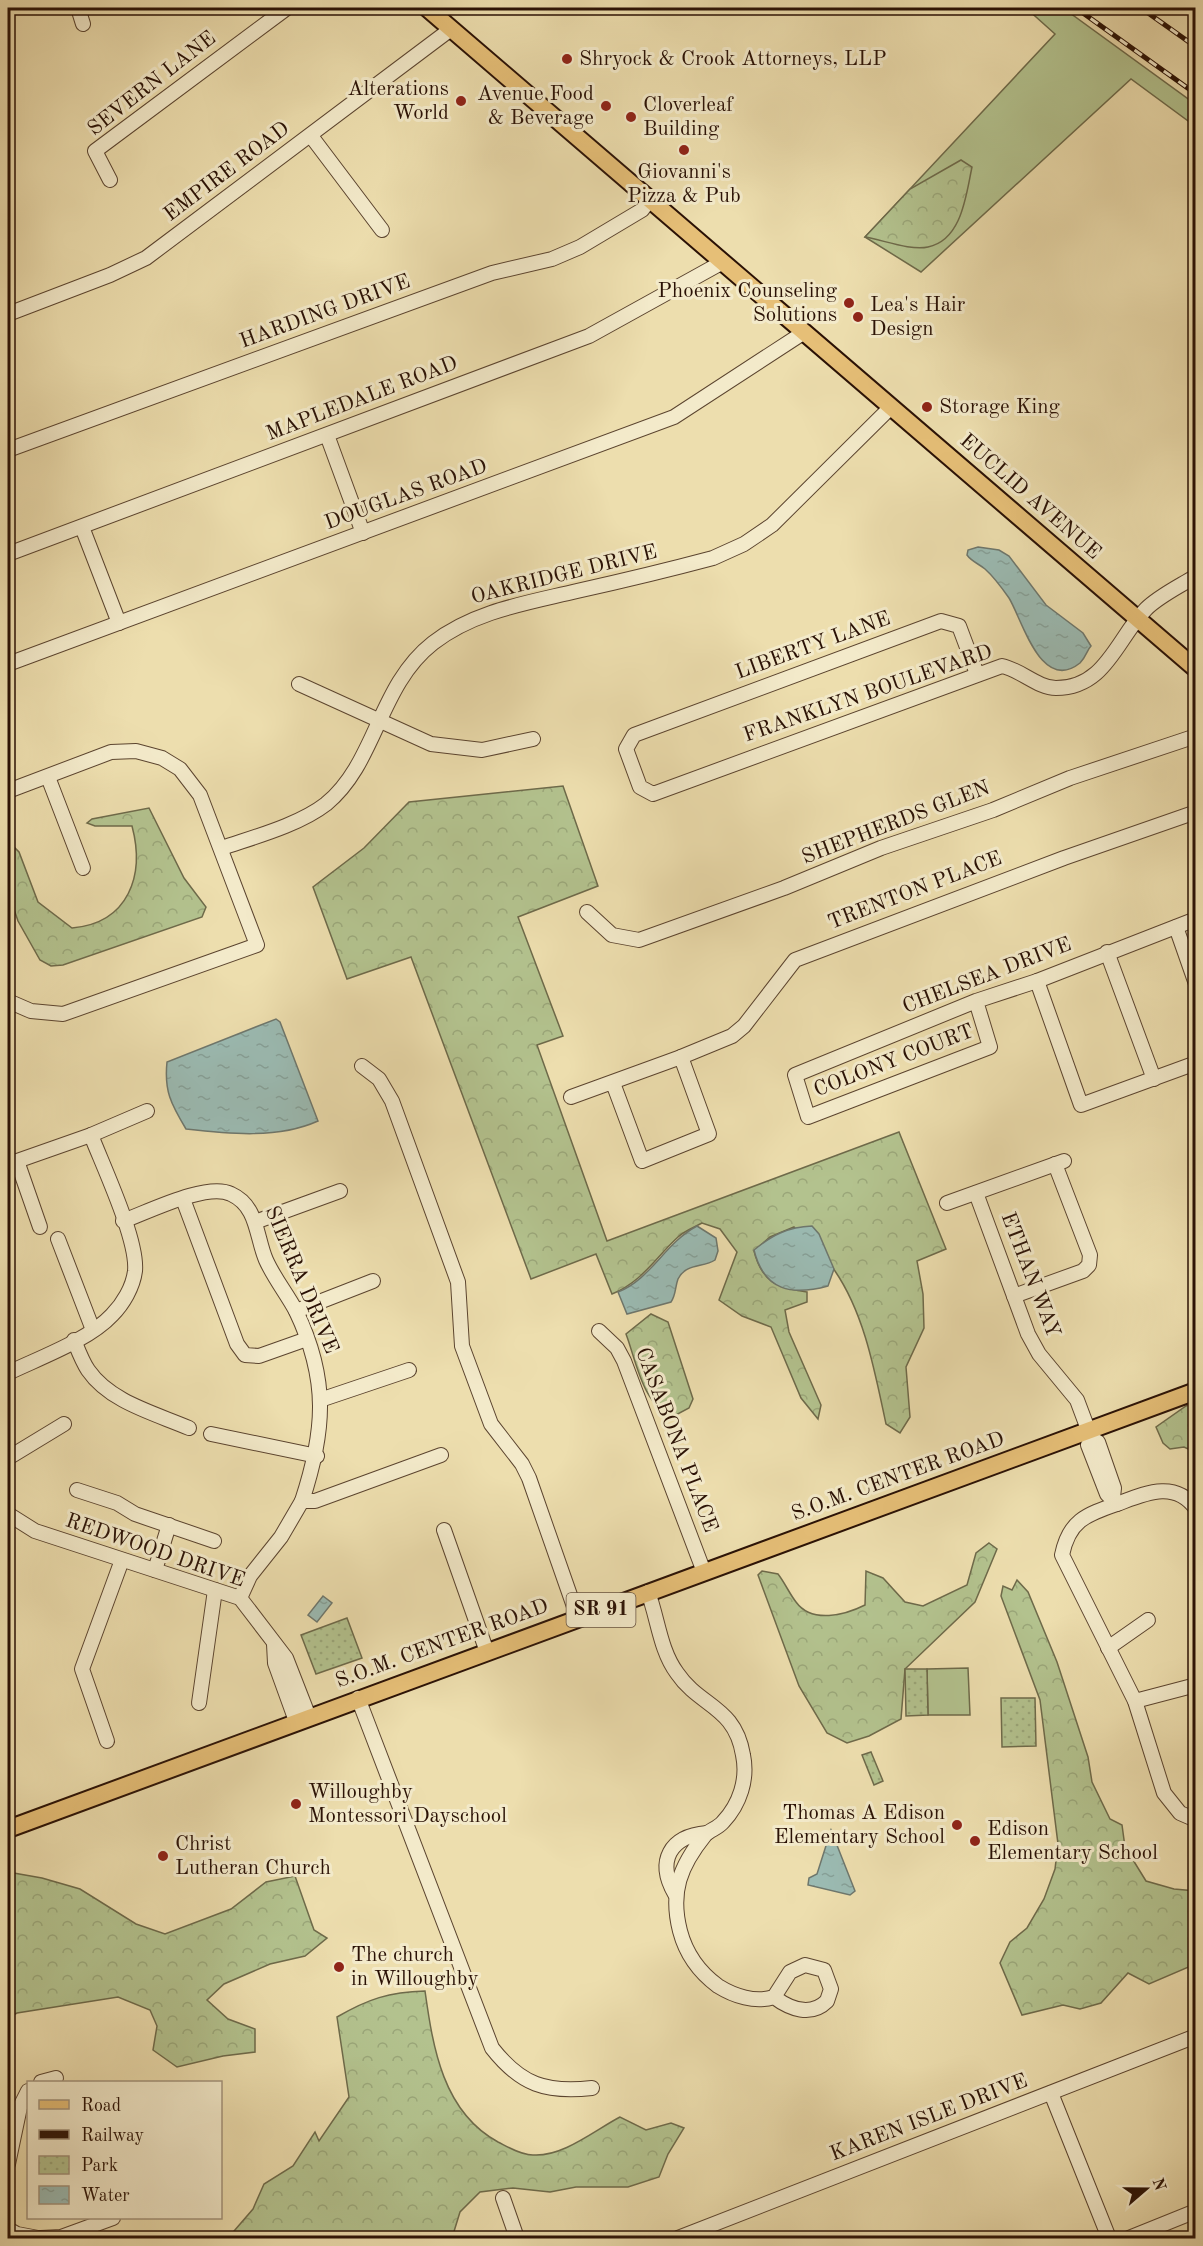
<svg xmlns="http://www.w3.org/2000/svg" width="1203" height="2246" font-family="'Old Standard TT',serif">
	<style>
		.grass { fill: #b3c28e; stroke: #6e6a4a; stroke-width: 1.5 }
		.forest { fill: url(#forest-crowns); stroke: #6e6a4a; stroke-width: 1.5 }
		.park { fill: url(#park-dots); stroke: #6e6a4a; stroke-width: 1.5 }
		.water { fill: url(#water-ripples); stroke: #6e776d; stroke-width: 1.5 }
		.lines { fill: none; stroke-linecap: round; stroke-linejoin: round }
		.minor-casing { stroke: #5b442f; stroke-width: 16 }
		.major-casing { stroke: #2a1105; stroke-width: 20 }
		.minor { stroke: #f3eaca; stroke-width: 14 }
		.major { stroke: #e6bf77; stroke-width: 16 }
		.rail-casing { stroke: #2a1105; stroke-width: 5 }
		.rail { stroke: #f3eaca; stroke-width: 3; stroke-dasharray: 9; stroke-linecap: butt }
		.poi-dot { fill: #8f2418; stroke: #f3eaca; stroke-width: 2 }
		.labels { text-anchor: middle; dominant-baseline: central; stroke-width: 6; stroke-linejoin: round; paint-order: stroke }
		.shield { fill: #f3eaca; stroke: #665240; stroke-width: 1.5 }
		.shield-label { font-size: 20px; font-weight: bold; fill: #2a1105 }
		.poi-label { font-size: 21px; fill: #2a1105; stroke: #f3eaca; text-anchor: start }
		.street-label { font-size: 21px; fill: #2a1105; stroke: #f3eaca }
	</style>
	<defs>
		<pattern id="forest-crowns" width="20" height="18" patternUnits="userSpaceOnUse" patternTransform="scale(1.5)"><rect width="20" height="18" fill="#b3c28e"/><path d="M2 6a3 3 0 1 1 6 0M12 15a3 3 0 1 1 6 0" fill="none" stroke="#9aa679"/></pattern>
		<pattern id="park-dots" width="8" height="8" patternUnits="userSpaceOnUse" patternTransform="scale(1.5)"><rect width="8" height="8" fill="#b3c28e"/><path d="M2 2h.1M6 6h.1" fill="none" stroke="#9aa679" stroke-width="1.8" stroke-linecap="round"/></pattern>
		<pattern id="water-ripples" width="26" height="14" patternUnits="userSpaceOnUse" patternTransform="scale(1.5)"><rect width="26" height="14" fill="#9bbbb3"/><path d="M2 4q2-2 4 0t4 0M15 11q2-2 4 0t4 0" fill="none" stroke="#86a098"/></pattern>
	</defs>
	<rect width="100%" height="100%" fill="#eddeae"/>
	<filter id="stains"><feTurbulence type="fractalNoise" baseFrequency=".00333" numOctaves="4"/><feColorMatrix values="0 0 0 0 .2 0 0 0 0 .09 0 0 0 0 .02 0 0 0 .5 -.17"/></filter>
	<radialGradient id="worn" r=".72"><stop offset=".6" stop-color="#630" stop-opacity="0"/><stop offset="1" stop-color="#630" stop-opacity=".3"/></radialGradient>
	<g class="grass">
		<polygon points="1026,8 1063,8 1195,104 1195,126 1131,79 921,272 865,237 1055,34"/>
		<polygon points="968,1668 970,1715 928,1715 927,1669"/>
	</g>
	<g class="forest">
		<path d="M 961,160 L 972,167 C 966,195 962,240 928,247 C 911,251 883,240 865,237 L 910,189 Z"/>
		<path d="M 563,786 L 598,886 L 518,917 L 563,1036 L 537,1045 L 607,1241 L 899,1132 L 946,1249 L 917,1261 L 923,1294 L 924,1328 L 906,1367 L 910,1417 L 900,1433 L 886,1424 C 875,1373 865,1315 835,1271 C 824,1255 807,1241 794,1227 L 770,1237 L 754,1251 C 762,1282 777,1288 807,1292 L 807,1302 L 785,1310 L 789,1332 L 821,1405 L 818,1419 L 801,1398 L 771,1327 L 742,1316 L 719,1300 L 737,1252 L 720,1229 L 702,1223 C 695,1227 684,1231 678,1237 C 655,1258 642,1282 612,1294 L 596,1254 L 531,1279 L 411,957 L 347,979 L 313,887 L 364,848 L 409,802 Z"/>
		<path d="M 149,808 L 184,878 L 206,907 L 202,917 L 63,965 L 51,966 L 40,960 L 18,921 L 8,892 L 8,841 L 19,852 L 38,902 L 72,928 C 129,923 145,875 132,826 L 95,826 L 87,823 L 92,819 Z"/>
		<path d="M 651,1314 L 668,1322 L 693,1399 L 689,1408 L 674,1416 C 643,1408 636,1360 626,1334 Z"/>
		<polygon points="1195,1403 1195,1452 1184,1447 1170,1449 1163,1443 1156,1427 1186,1406"/>
		<path d="M 989,1543 L 997,1549 L 975,1602 L 905,1669 L 901,1719 L 869,1736 L 847,1743 L 827,1733 L 799,1686 L 758,1575 L 762,1571 L 778,1574 C 785,1583 789,1593 796,1602 C 812,1624 845,1615 865,1605 L 866,1571 L 883,1578 L 905,1602 L 923,1606 L 967,1585 L 976,1553 Z"/>
		<polygon points="1017,1580 1028,1592 1057,1662 1088,1757 1092,1782 1110,1819 1122,1825 1125,1847 1146,1881 1174,1889 1196,1891 1195,1959 1191,1966 1149,1984 1128,1973 1101,2003 1080,2009 1063,2005 1022,2015 1000,1963 1010,1942 1027,1928 1044,1899 1055,1869 1058,1844 1040,1700 1001,1596 1003,1586 1012,1590"/>
		<polygon points="8,1872 42,1878 80,1889 136,1924 165,1934 231,1909 266,1882 295,1876 314,1930 327,1938 305,1956 270,1964 224,1984 207,2000 228,2019 255,2029 255,2052 223,2056 177,2067 153,2050 157,2026 150,2010 118,1997 17,2013 8,2018"/>
		<path d="M 425,1991 C 433,2048 443,2112 498,2142 C 508,2147 521,2155 533,2155 C 563,2157 595,2130 620,2117 L 646,2130 L 671,2123 L 684,2128 L 668,2154 L 659,2177 L 628,2187 L 576,2187 L 550,2192 L 513,2188 L 480,2192 L 460,2212 L 452,2238 L 228,2238 L 253,2209 L 264,2184 L 293,2166 L 315,2132 L 319,2141 L 349,2097 L 337,2017 C 368,1999 389,1992 425,1991 Z"/>
	</g>
	<g class="park">
		<polygon points="347,1618 362,1658 316,1674 301,1635"/>
		<polygon points="905,1669 927,1669 928,1715 906,1716"/>
		<polygon points="1001,1698 1035,1698 1036,1746 1002,1747"/>
		<polygon points="871,1752 883,1781 874,1785 862,1755"/>
	</g>
	<g class="water">
		<path d="M 978,547 L 999,550 L 1009,556 L 1046,605 L 1083,633 L 1091,646 C 1087,650 1086,657 1080,663 C 1041,694 1022,619 1009,598 C 1002,588 994,577 985,569 C 979,564 971,561 967,555 L 968,550 Z"/>
		<path d="M 276,1019 L 280,1022 L 318,1121 C 278,1139 229,1134 186,1129 C 171,1104 164,1091 167,1062 Z"/>
		<path d="M 697,1226 L 716,1238 L 718,1251 L 715,1260 C 703,1268 686,1263 678,1279 C 675,1287 676,1295 671,1302 L 627,1314 L 618,1292 C 651,1279 665,1243 697,1226 Z"/>
		<path d="M 812,1226 L 819,1234 L 834,1269 L 828,1286 C 792,1296 764,1291 754,1250 C 772,1235 788,1227 812,1226 Z"/>
		<polygon points="323,1596 332,1603 317,1622 308,1615"/>
		<polygon points="831,1830 855,1891 850,1895 808,1885 809,1878 817,1874"/>
	</g>
	<g class="lines">
		<g class="minor-casing">
			<g id="minor">
				<polyline points="78,8 83,24"/>
				<polyline points="311,136 382,230"/>
				<polyline points="110,180 95,151 287,8"/>
				<polyline points="8,314 110,275 146,258 451,29"/>
				<polyline points="327,435 363,533"/>
				<polyline points="8,450 492,273 552,259 580,247 642,210 649,201"/>
				<polyline points="82,527 119,623"/>
				<polyline points="8,554 589,336 721,263"/>
				<polyline points="8,664 674,417 803,333"/>
				<path d="M 977,674 L 959,626 L 941,621 L 634,735 L 626,749 L 640,787 L 653,794 L 1002,666 C 1021,670 1038,688 1056,688 C 1106,688 1117,638 1146,609 C 1159,596 1180,586 1196,576"/>
				<polyline points="299,684 431,744 482,750 533,739"/>
				<polyline points="48,777 83,868"/>
				<polyline points="8,791 111,752 136,751 162,758 180,769 200,795 257,945 63,1014 31,1011 8,1001"/>
				<path d="M 222,848 C 254,837 299,825 326,804 C 377,762 378,686 433,643 C 474,611 527,603 577,591 C 622,581 668,570 713,558 L 744,544 L 772,525 L 891,407"/>
				<polyline points="587,912 612,935 639,940 784,888 881,848 993,810 1070,778 1196,736"/>
				<polyline points="1176,927 1196,984"/>
				<polyline points="1107,952 1154,1079"/>
				<polyline points="1037,981 1081,1105 1196,1063"/>
				<polyline points="976,1001 990,1047 808,1117 795,1075 976,1001 1037,981 1196,919"/>
				<polyline points="681,1057 732,1036 744,1026 795,960 1064,858 1196,812"/>
				<polyline points="362,1066 379,1079 392,1101 458,1282 462,1346 491,1424 522,1464 529,1478 578,1618"/>
				<polyline points="571,1097 681,1057 709,1134 642,1161 613,1083"/>
				<path d="M 976,1193 L 1028,1334 L 1039,1354 L 1077,1400 L 1092,1440 L 1088,1445 L 1107,1494 L 1117,1504 C 1144,1494 1175,1479 1196,1509"/>
				<polyline points="183,1199 237,1344 245,1355 259,1356 307,1339"/>
				<polyline points="947,1203 1064,1161"/>
				<path d="M 123,1221 C 148,1212 207,1182 231,1194 C 258,1206 256,1237 266,1260 C 274,1278 287,1294 296,1311 C 329,1380 325,1431 302,1501"/>
				<polyline points="255,1222 340,1191"/>
				<polyline points="40,1227 17,1161 91,1135 147,1111"/>
				<polyline points="58,1239 93,1330"/>
				<polyline points="1014,1296 1083,1271 1089,1265 1090,1255 1055,1164"/>
				<polyline points="296,1311 373,1281"/>
				<polyline points="599,1331 617,1348 624,1361 704,1572"/>
				<path d="M 74,1340 C 78,1350 82,1361 88,1370 C 110,1402 154,1413 189,1428"/>
				<path d="M 8,1373 C 39,1358 89,1340 112,1315 C 123,1304 133,1287 135,1271 C 138,1240 103,1166 91,1135"/>
				<polyline points="320,1400 409,1370"/>
				<polyline points="211,1434 317,1456"/>
				<polyline points="1092,1440 1098,1442 1114,1488 1113,1497"/>
				<polyline points="8,1458 64,1424"/>
				<polyline points="77,1490 117,1503 135,1514 214,1541"/>
				<path d="M 1117,1504 C 1085,1515 1069,1521 1062,1555 L 1135,1701 L 1164,1793 L 1180,1813 L 1196,1820"/>
				<polyline points="8,1514 35,1531 240,1598 286,1658 309,1717"/>
				<polyline points="444,1530 487,1652"/>
				<polyline points="155,1570 169,1525"/>
				<path d="M 648,1592 C 658,1619 660,1650 677,1673 C 700,1707 735,1706 743,1755 C 748,1779 740,1804 723,1822 C 718,1828 710,1830 705,1835 C 680,1866 670,1892 680,1931 C 686,1954 699,1972 718,1986 C 734,1996 755,2003 774,1997 L 790,1972 L 805,1965 L 824,1970 L 831,1989 L 827,2001 C 811,2017 790,2009 774,1997"/>
				<polyline points="240,1598 250,1576 281,1537 302,1501 315,1501 441,1455"/>
				<polyline points="274,1644 275,1663 296,1721"/>
				<polyline points="1108,1648 1148,1620"/>
				<path d="M 358,1698 L 492,2048 C 521,2085 546,2093 592,2088"/>
				<polyline points="1135,1701 1196,1685"/>
				<polyline points="199,1703 215,1590"/>
				<polyline points="107,1741 82,1669 122,1560"/>
				<path d="M 675,1894 C 656,1861 670,1836 707,1833"/>
				<polyline points="41,2082 56,2078"/>
				<polyline points="1051,2093 1109,2238"/>
				<polyline points="8,2164 20,2107 28,2091"/>
				<polyline points="503,2198 517,2238"/>
				<polyline points="8,2229 17,2234 38,2238"/>
				<polyline points="41,2238 61,2237 113,2218"/>
				<polyline points="678,2238 1196,2036"/>
				<polyline points="1129,2238 1196,2211"/>
			</g>
		</g>
		<g class="major-casing">
			<g id="major">
				<polyline points="427,8 1196,669"/>
				<polyline points="8,1829 1196,1391"/>
			</g>
		</g>
		<use href="#minor" class="minor"/>
		<use href="#major" class="major"/>
		<g class="rail-casing">
			<g id="rail">
				<polyline points="1076,8 1196,94"/>
				<polyline points="1141,8 1196,47"/>
			</g>
		</g>
		<use href="#rail" class="rail"/>
	</g>
	<g class="poi-dot">
		<circle cx="567" cy="59" r="6"/>
		<circle cx="461" cy="101" r="6"/>
		<circle cx="606" cy="106" r="6"/>
		<circle cx="631" cy="117" r="6"/>
		<circle cx="684" cy="150" r="6"/>
		<circle cx="849" cy="303" r="6"/>
		<circle cx="858" cy="317" r="6"/>
		<circle cx="927" cy="407" r="6"/>
		<circle cx="296" cy="1804" r="6"/>
		<circle cx="957" cy="1825" r="6"/>
		<circle cx="975" cy="1841" r="6"/>
		<circle cx="163" cy="1856" r="6"/>
		<circle cx="339" cy="1967" r="6"/>
	</g>
	<g class="labels">
		<rect class="shield" x="566.5" y="1593" width="69" height="34" rx="4.5"/>
		<g class="shield-label">
			<text x="601" y="1610">SR 91</text>
		</g>
		<g class="poi-label">
			<text x="579" y="59">Shryock &amp; Crook Attorneys, LLP</text>
			<text x="449" y="89" text-anchor="end">Alterations<tspan x="449" dy="24">World</tspan></text>
			<text x="594" y="94" text-anchor="end">Avenue Food<tspan x="594" dy="24">&amp; Beverage</tspan></text>
			<text x="643" y="105">Cloverleaf<tspan x="643" dy="24">Building</tspan></text>
			<text x="684" y="172" text-anchor="middle">Giovanni's<tspan x="684" dy="24">Pizza &amp; Pub</tspan></text>
			<text x="837" y="291" text-anchor="end">Phoenix Counseling<tspan x="837" dy="24">Solutions</tspan></text>
			<text x="870" y="305">Lea's Hair<tspan x="870" dy="24">Design</tspan></text>
			<text x="939" y="407">Storage King</text>
			<text x="308" y="1792">Willoughby<tspan x="308" dy="24">Montessori Dayschool</tspan></text>
			<text x="945" y="1813" text-anchor="end">Thomas A Edison<tspan x="945" dy="24">Elementary School</tspan></text>
			<text x="987" y="1829">Edison<tspan x="987" dy="24">Elementary School</tspan></text>
			<text x="175" y="1844">Christ<tspan x="175" dy="24">Lutheran Church</tspan></text>
			<text x="351" y="1955">The church<tspan x="351" dy="24">in Willoughby</tspan></text>
		</g>
		<g class="street-label">
			<text transform="translate(152 84) rotate(-38)">SEVERN LANE</text>
			<text transform="translate(227 172) rotate(-37)">EMPIRE ROAD</text>
			<text transform="translate(325 312) rotate(-20)">HARDING DRIVE</text>
			<text transform="translate(362 399) rotate(-21)">MAPLEDALE ROAD</text>
			<text transform="translate(406 495) rotate(-20)">DOUGLAS ROAD</text>
			<text transform="translate(1030 497) rotate(41)">EUCLID AVENUE</text>
			<text transform="translate(564 575) rotate(-14)">OAKRIDGE DRIVE</text>
			<text transform="translate(813 646) rotate(-20)">LIBERTY LANE</text>
			<text transform="translate(868 694) rotate(-19)">FRANKLYN BOULEVARD</text>
			<text transform="translate(896 823) rotate(-21)">SHEPHERDS GLEN</text>
			<text transform="translate(915 891) rotate(-21)">TRENTON PLACE</text>
			<text transform="translate(987 976) rotate(-21)">CHELSEA DRIVE</text>
			<text transform="translate(894 1061) rotate(-21)">COLONY COURT</text>
			<text transform="translate(1030 1275) rotate(69)">ETHAN WAY</text>
			<text transform="translate(301 1280) rotate(67)">SIERRA DRIVE</text>
			<text transform="translate(676 1440) rotate(69)">CASABONA PLACE</text>
			<text transform="translate(898 1477) rotate(-20)">S.O.M. CENTER ROAD</text>
			<text transform="translate(155 1551) rotate(19)">REDWOOD DRIVE</text>
			<text transform="translate(442 1644) rotate(-20)">S.O.M. CENTER ROAD</text>
			<text transform="translate(929 2118) rotate(-21)">KAREN ISLE DRIVE</text>
		</g>
	</g>
	<rect width="1203" height="2246" fill="none" stroke="#eddeae" stroke-width="30"/>
	<rect x="9" y="9" width="1185" height="2228" fill="none" stroke="#2a1105" stroke-width="3"/>
	<rect x="15" y="15" width="1173" height="2216" fill="none" stroke="#2a1105" stroke-width="1.5"/>
	<rect x="27" y="2081" width="195" height="138" fill="#f3eaca" stroke="#a3937b" stroke-width="1.5"/>
	<rect x="39" y="2100" width="30" height="9" fill="#e6bf77" stroke="#a3937b" stroke-width="1.5"/>
	<text x="81" y="2111" font-size="18" fill="#2a1105">Road</text>
	<rect x="39" y="2130" width="30" height="9" fill="#2a1105" stroke="#a3937b" stroke-width="1.5"/>
	<text x="81" y="2141" font-size="18" fill="#2a1105">Railway</text>
	<rect x="39" y="2156" width="30" height="18" fill="url(#park-dots)" stroke="#a3937b" stroke-width="1.5"/>
	<text x="81" y="2171" font-size="18" fill="#2a1105">Park</text>
	<rect x="39" y="2186" width="30" height="18" fill="url(#water-ripples)" stroke="#a3937b" stroke-width="1.5"/>
	<text x="81" y="2201" font-size="18" fill="#2a1105">Water</text>
	<g transform="translate(1146 2189) rotate(70)" stroke="#f3eaca" stroke-width="4.5" paint-order="stroke">
	<path d="M0-4.5L10 22L0 15L-10 22Z" fill="#2a1105"/>
	<text y="-9" font-size="16" font-weight="bold" text-anchor="middle" fill="#2a1105">N</text>
	</g>
	<rect width="100%" height="100%" filter="url(#stains)"/>
	<rect width="100%" height="100%" fill="url(#worn)"/>
</svg>
